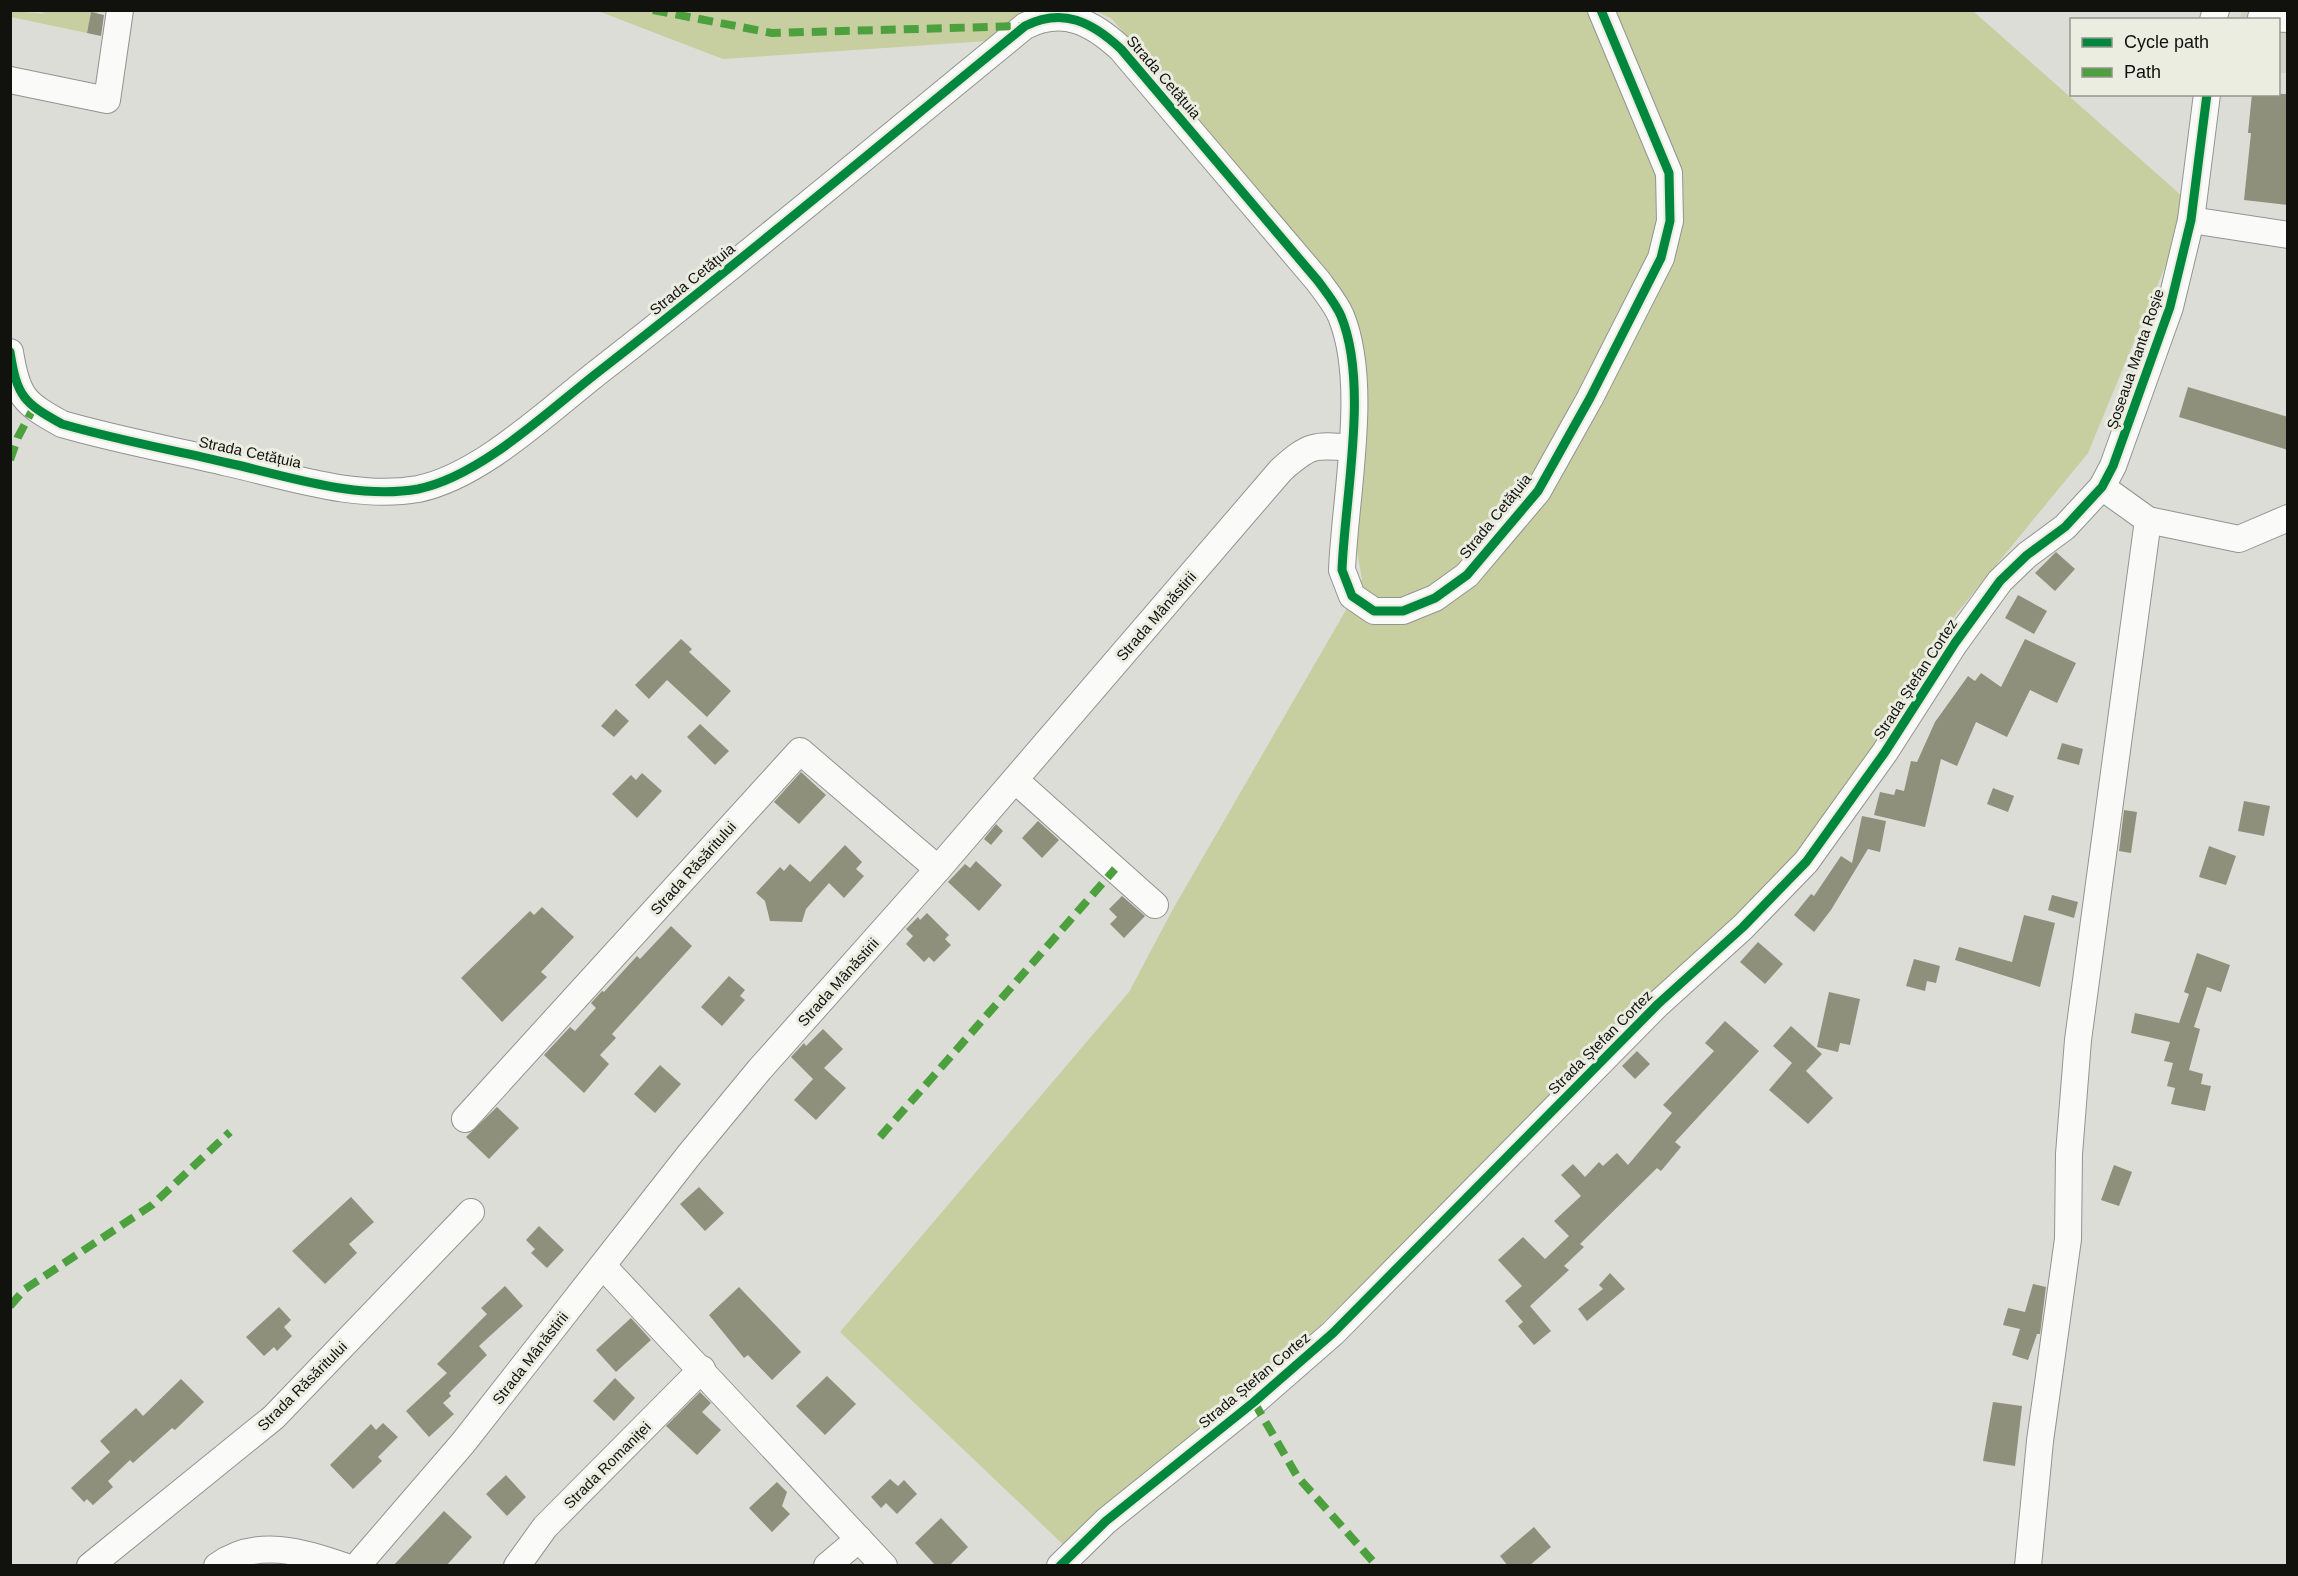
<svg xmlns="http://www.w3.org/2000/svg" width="2298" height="1576" font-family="Arial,sans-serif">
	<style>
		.built { fill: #d0d2c5 }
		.green { fill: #c7cea0 }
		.building { fill: #8e907c }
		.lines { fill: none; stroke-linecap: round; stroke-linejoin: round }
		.minor-casing { stroke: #939490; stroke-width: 28 }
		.minor { stroke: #fafaf9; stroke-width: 26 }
		.quiet { stroke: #4da03e; stroke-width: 8; stroke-dasharray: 15 8; stroke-linecap: butt }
		.cycleway-casing { stroke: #ebede1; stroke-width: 13 }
		.cycleway { stroke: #00873e; stroke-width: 9 }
		.labels { text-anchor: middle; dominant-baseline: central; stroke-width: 6; stroke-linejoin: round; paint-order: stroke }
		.street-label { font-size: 15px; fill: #11120e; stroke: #ebede1 }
	</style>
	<rect width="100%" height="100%" fill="#dcddd7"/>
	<polygon class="built" points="2241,11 2287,11 2287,73 2279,73 2278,20 2240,20"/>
	<g class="green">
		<polygon points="11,11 47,14 37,11 98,11 97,14 91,13 87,33 11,17"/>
		<polygon points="598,11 1029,11 988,41 723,59"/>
		<polygon points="1096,11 1973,11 2191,204 2088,453 1956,614 1806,864 1234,1407 1071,1552 840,1332 1129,992 1173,909 1346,610 1362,579 1356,546 1368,381 1354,314 1305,247 1112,19"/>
	</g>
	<g class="building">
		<polygon points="91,12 104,15 101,36 87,33"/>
		<polygon points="2252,94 2288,94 2288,205 2244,200 2251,133 2248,133"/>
		<polygon points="2188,387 2288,417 2288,450 2179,417"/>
		<polygon points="2056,552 2075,569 2055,591 2035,573"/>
		<polygon points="2018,595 2047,611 2034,634 2005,618"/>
		<polygon points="681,639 692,649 689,652 731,691 707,717 667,680 649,699 635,685"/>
		<polygon points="2025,639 2076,663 2057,703 2030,690 2007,737 1976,722 1957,766 1941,759 1925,827 1874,815 1880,792 1894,795 1896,789 1904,791 1911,761 1917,762 1935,722 1968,676 1975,681 1981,673 2001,687"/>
		<polygon points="616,709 629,721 614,737 601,726"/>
		<polygon points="700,724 729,751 715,765 687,737"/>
		<polygon points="2062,743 2083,749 2079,765 2057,759"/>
		<polygon points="801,772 826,795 799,824 774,802"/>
		<polygon points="642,773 662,791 637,818 612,794 631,775 636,780"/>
		<polygon points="1993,788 2014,796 2008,812 1987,804"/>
		<polygon points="2244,801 2270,806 2264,836 2238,831"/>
		<polygon points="2124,810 2137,812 2131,853 2119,851"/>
		<polygon points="1862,816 1886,821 1880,852 1868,849 1831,910 1814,932 1794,915 1811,894 1814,896 1841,856 1852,863"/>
		<polygon points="1038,821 1059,840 1042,858 1022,838"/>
		<polygon points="996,824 1003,831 991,845 984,839"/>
		<polygon points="845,845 862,862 856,869 864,876 844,898 829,883 806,909 802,922 770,921 765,901 756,893 780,867 784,871 790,864 810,882"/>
		<polygon points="2209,846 2236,856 2226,885 2199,877"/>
		<polygon points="976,861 1002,885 979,911 948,882 965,864 970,868"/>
		<polygon points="2052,895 2078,902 2074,918 2048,910"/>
		<polygon points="1122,896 1145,916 1124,938 1110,924 1117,917 1109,909"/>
		<polygon points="542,907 574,937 541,972 547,977 502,1022 461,978 530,911 534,915"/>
		<polygon points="927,913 949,935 945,939 951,945 934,962 929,957 924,962 906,944 913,936 906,929 918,917 920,920"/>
		<polygon points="2024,915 2055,923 2040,987 1955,960 1959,947 2012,962"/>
		<polygon points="671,926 692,946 612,1034 616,1038 600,1055 609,1064 584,1093 544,1055 570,1027 575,1031 596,1008 591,1003 602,991 604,992 637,956 640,959"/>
		<polygon points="1758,942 1783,964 1765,984 1740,962"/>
		<polygon points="2197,953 2230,965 2221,992 2207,987 2194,1027 2200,1029 2189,1070 2203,1074 2201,1084 2211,1086 2205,1111 2171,1104 2175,1088 2167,1086 2173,1063 2164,1061 2170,1042 2131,1033 2135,1013 2179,1023 2189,994 2184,992"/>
		<polygon points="1914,959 1940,966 1936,983 1927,981 1925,991 1906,986"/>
		<polygon points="729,976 745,990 740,996 745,1000 722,1026 701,1007"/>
		<polygon points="1829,992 1860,999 1850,1045 1840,1043 1838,1052 1817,1047"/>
		<polygon points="1725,1021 1759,1051 1675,1142 1681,1147 1661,1171 1657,1168 1580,1244 1584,1247 1564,1266 1569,1270 1530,1306 1551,1331 1534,1345 1518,1326 1523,1322 1505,1301 1522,1286 1498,1260 1523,1237 1545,1259 1569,1236 1554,1221 1581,1196 1561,1175 1573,1164 1585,1177 1599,1162 1603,1166 1617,1153 1628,1165 1672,1113 1663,1105 1714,1051 1705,1043"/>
		<polygon points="1791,1026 1822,1054 1806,1071 1833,1098 1808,1124 1769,1090 1792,1063 1773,1046"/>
		<polygon points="823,1029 843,1049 824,1068 846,1088 816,1120 794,1100 813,1079 791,1057 804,1043 806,1046"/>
		<polygon points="1637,1051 1650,1064 1635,1079 1622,1066"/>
		<polygon points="660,1065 681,1084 655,1113 634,1094"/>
		<polygon points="497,1107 519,1128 489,1159 466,1137"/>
		<polygon points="2114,1165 2132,1172 2119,1206 2101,1200"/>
		<polygon points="699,1187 724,1213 705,1231 680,1204"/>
		<polygon points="351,1197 374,1222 349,1244 357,1253 325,1284 292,1251"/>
		<polygon points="539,1226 564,1250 547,1268 531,1253 535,1249 526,1240"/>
		<polygon points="1610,1273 1625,1289 1587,1321 1578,1309 1603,1289 1599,1285"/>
		<polygon points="2033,1284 2046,1287 2040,1334 2037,1334 2028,1360 2012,1355 2020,1329 2003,1325 2008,1308 2025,1312"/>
		<polygon points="505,1286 523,1306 479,1346 487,1355 449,1393 451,1396 443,1403 454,1414 429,1437 406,1411 447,1373 437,1364 487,1314 481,1308"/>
		<polygon points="739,1287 801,1352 772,1380 748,1355 744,1358 709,1315"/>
		<polygon points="279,1307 291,1320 284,1327 292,1336 277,1351 274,1347 264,1356 246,1337"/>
		<polygon points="631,1318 651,1340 616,1372 596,1350"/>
		<polygon points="827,1376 856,1404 825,1435 796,1406"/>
		<polygon points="615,1378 635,1398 614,1421 593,1401"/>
		<polygon points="181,1379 204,1402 175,1430 172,1428 133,1463 130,1460 108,1481 113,1487 93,1505 87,1499 84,1502 71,1488 110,1452 100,1441 136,1408 143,1416"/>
		<polygon points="700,1392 711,1403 702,1412 721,1430 697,1455 666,1426"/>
		<polygon points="1993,1402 2022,1406 2015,1466 1983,1461"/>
		<polygon points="383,1423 398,1437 378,1457 382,1461 353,1489 330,1465 371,1424 376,1430"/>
		<polygon points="506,1475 526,1497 507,1516 486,1494"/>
		<polygon points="890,1479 898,1486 904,1480 917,1494 897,1514 886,1503 881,1508 871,1497"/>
		<polygon points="777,1482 787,1492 782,1506 790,1514 772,1532 749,1508"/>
		<polygon points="444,1511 472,1537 446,1566 393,1566"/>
		<polygon points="941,1518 968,1547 949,1566 936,1566 915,1543"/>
		<polygon points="1534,1527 1551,1547 1529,1566 1508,1566 1500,1556"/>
	</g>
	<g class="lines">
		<g class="minor-casing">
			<g id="minor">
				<polyline points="2261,18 2288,19"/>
				<polyline points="2213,20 2216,10"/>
				<polyline points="10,80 107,100 120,10"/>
				<polyline points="2191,220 2288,235"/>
				<path d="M 10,352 C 17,397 24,403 62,424 C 117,440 173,450 228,463 C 288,476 356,500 418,489 C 482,476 550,409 602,369 C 745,258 884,141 1025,26 C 1063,7 1092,22 1121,49 L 1318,281 C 1326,292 1336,304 1341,316 C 1369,384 1345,495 1342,570 L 1352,596 L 1374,611 L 1403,611 L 1435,598 L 1467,575 L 1538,491 L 1590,398 L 1661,258 L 1670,221 L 1669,173 L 1601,10"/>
				<polyline points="2102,487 2148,520 2239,539 2288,518"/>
				<polyline points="1015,780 1155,905"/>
				<polyline points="465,1119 800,751 938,869"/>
				<polyline points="603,1266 884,1566"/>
				<polyline points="90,1566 274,1417 471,1212"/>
				<path d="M 217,1566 C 257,1537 302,1552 344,1566"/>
				<path d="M 357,1566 L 463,1443 L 689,1155 L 760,1069 L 938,869 L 1281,470 C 1309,445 1314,444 1351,448"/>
				<polyline points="517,1566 545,1527 702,1369"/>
				<polyline points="827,1566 859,1539"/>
				<polyline points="1060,1566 1106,1521 1254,1402 1333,1333 1658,1004 1743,927 1806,862 1885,752 1955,643 2000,581 2027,555 2065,527 2102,487 2113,466 2170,307 2191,220 2207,94"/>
				<polyline points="2028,1566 2040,1441 2068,1239 2069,1154 2078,1040 2148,520"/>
			</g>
		</g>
		<use href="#minor" class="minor"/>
		<g class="quiet">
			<polyline points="653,10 772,33 1023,26"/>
			<polyline points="10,460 18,437 33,409"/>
			<polyline points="880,1137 1115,869"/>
			<polyline points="10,1306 25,1289 152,1205 230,1132"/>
			<polyline points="1254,1402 1297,1476 1377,1566"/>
		</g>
		<g class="cycleway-casing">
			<g id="cycleway">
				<path d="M 10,352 C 17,397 24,403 62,424 C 117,440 173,450 228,463 C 288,476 356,500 418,489 C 482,476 550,409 602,369 C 745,258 884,141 1025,26 C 1063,7 1092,22 1121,49 L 1318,281 C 1326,292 1336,304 1341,316 C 1369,384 1345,495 1342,570 L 1352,596 L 1374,611 L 1403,611 L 1435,598 L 1467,575 L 1538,491 L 1590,398 L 1661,258 L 1670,221 L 1669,173 L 1601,10"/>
				<polyline points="1060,1566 1106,1521 1254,1402 1333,1333 1658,1004 1743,927 1806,862 1885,752 1955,643 2000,581 2027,555 2065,527 2102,487 2113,466 2170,307 2191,220 2207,94"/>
			</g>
		</g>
		<use href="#cycleway" class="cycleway"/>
	</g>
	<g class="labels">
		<g class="street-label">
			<text transform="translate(1164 77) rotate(49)">Strada Cetățuia</text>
			<text transform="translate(692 279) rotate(-39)">Strada Cetățuia</text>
			<text transform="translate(2135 359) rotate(-71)">Șoseaua Manta Roșie</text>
			<text transform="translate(250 452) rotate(12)">Strada Cetățuia</text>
			<text transform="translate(1495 516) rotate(-51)">Strada Cetățuia</text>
			<text transform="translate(1156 616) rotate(-49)">Strada Mânăstirii</text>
			<text transform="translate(1915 679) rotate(-57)">Strada Ștefan Cortez</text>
			<text transform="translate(693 868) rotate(-48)">Strada Răsăritului</text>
			<text transform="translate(838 982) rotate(-48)">Strada Mânăstirii</text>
			<text transform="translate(1600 1042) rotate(-45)">Strada Ștefan Cortez</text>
			<text transform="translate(530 1358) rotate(-52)">Strada Mânăstirii</text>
			<text transform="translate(1254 1380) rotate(-40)">Strada Ștefan Cortez</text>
			<text transform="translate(302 1386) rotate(-45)">Strada Răsăritului</text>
			<text transform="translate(607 1465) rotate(-45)">Strada Romaniței</text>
		</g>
	</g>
	<rect width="2298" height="1576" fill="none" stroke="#11120e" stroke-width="24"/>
	<rect x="2070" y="18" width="210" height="78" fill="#ebede1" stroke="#94958d" stroke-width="1.5"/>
	<rect x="2082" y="38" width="30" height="9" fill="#00873e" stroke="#94958d" stroke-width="1.5"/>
	<text x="2124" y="48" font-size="18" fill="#11120e">Cycle path</text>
	<rect x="2082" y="68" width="30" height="9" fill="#4da03e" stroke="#94958d" stroke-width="1.5"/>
	<text x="2124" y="78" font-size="18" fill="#11120e">Path</text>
</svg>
